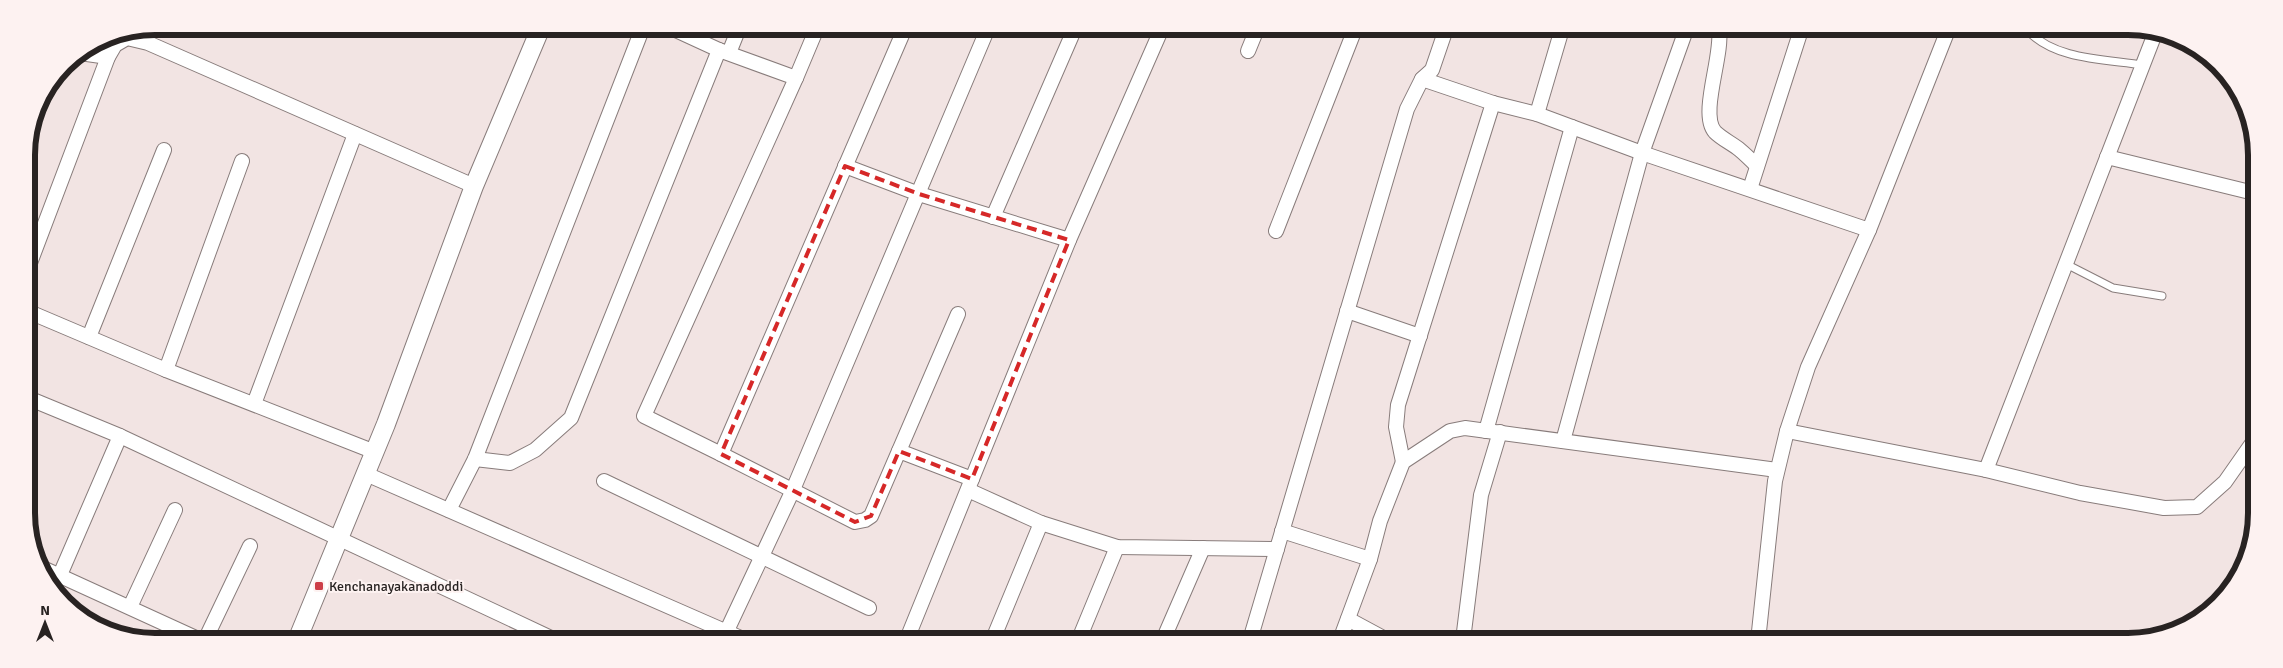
<svg xmlns="http://www.w3.org/2000/svg" width="2283" height="668" font-family="Signika,sans-serif">
	<style>
		.lines { fill: none; stroke-linecap: round; stroke-linejoin: round }
		.service-casing { stroke: #887c7b; stroke-width: 9 }
		.minor-casing { stroke: #887c7b; stroke-width: 16 }
		.tertiary-casing { stroke: #887c7b; stroke-width: 20 }
		.service { stroke: #fff; stroke-width: 7 }
		.minor { stroke: #fff; stroke-width: 14 }
		.tertiary { stroke: #fff; stroke-width: 18 }
		.marked { fill: none; stroke: #d62828; stroke-width: 4; stroke-dasharray: 10 6; stroke-linejoin: round }
		.poi-dot { fill: #cd3e48; stroke: #fdf2f1; stroke-width: 2 }
		.labels { text-anchor: middle; dominant-baseline: central; stroke-width: 4; stroke-linejoin: round; paint-order: stroke }
		.poi-label { font-size: 14px; fill: #282322; stroke: #fdf2f1; text-anchor: start }
		.rim { fill: none; stroke: #282322; stroke-width: 6 }
	</style>
	<rect width="100%" height="100%" fill="#f2e4e3"/>
	<g class="lines">
		<g class="service-casing">
			<g id="service">
				<path d="M 2027,30 C 2055,60 2104,59 2143,65"/>
				<polyline points="2066,264 2113,288 2162,296"/>
			</g>
		</g>
		<g class="minor-casing">
			<g id="minor">
				<polyline points="669,27 719,50 796,78 644,416 721,454"/>
				<polyline points="905,28 721,454 855,522 865,520 871,516 958,314"/>
				<path d="M 1719,30 C 1723,56 1699,114 1715,132 C 1722,139 1733,144 1740,150 C 1746,155 1752,161 1757,166"/>
				<polyline points="1248,51 1257,29"/>
				<polyline points="80,53 108,57"/>
				<polyline points="729,53 739,28"/>
				<polyline points="796,78 817,28"/>
				<polyline points="1422,79 1493,103 1537,114 1642,153 1869,230 1948,30"/>
				<polyline points="1537,114 1562,29"/>
				<polyline points="2107,157 2254,193"/>
				<polyline points="845,166 919,194 1069,240"/>
				<polyline points="1750,189 1801,30"/>
				<polyline points="993,217 1075,28"/>
				<polyline points="1276,231 1355,29"/>
				<polyline points="27,271 108,57 115,45 127,38 148,43 474,186"/>
				<polyline points="27,311 166,370 375,452"/>
				<polyline points="1347,311 1420,336"/>
				<polyline points="89,337 164,150"/>
				<polyline points="166,370 242,161"/>
				<polyline points="28,398 120,436 551,638"/>
				<polyline points="254,404 355,134"/>
				<polyline points="1486,431 1572,127"/>
				<polyline points="1787,431 1986,470 2080,493 2164,508 2197,507 2225,482 2253,442"/>
				<polyline points="1563,441 1642,153 1686,30"/>
				<polyline points="899,451 972,479"/>
				<polyline points="475,459 510,463 535,450 571,418 719,50"/>
				<polyline points="1403,462 1396,427 1398,405 1493,103"/>
				<polyline points="1986,470 2156,31"/>
				<polyline points="366,474 743,639"/>
				<polyline points="604,481 869,608"/>
				<polyline points="968,490 1041,523 1117,547 1277,549"/>
				<polyline points="449,510 475,459 643,27"/>
				<polyline points="1282,531 1370,559 1380,521 1403,462 1450,431 1465,428 1777,470"/>
				<polyline points="45,569 196,638"/>
				<polyline points="60,575 120,436"/>
				<polyline points="130,607 175,510"/>
				<polyline points="1348,619 1387,640"/>
				<polyline points="206,638 250,546"/>
				<polyline points="723,639 792,492 988,28"/>
				<polyline points="907,639 1069,240 1162,28"/>
				<polyline points="993,639 1041,523"/>
				<polyline points="1079,639 1117,547"/>
				<polyline points="1163,640 1203,548"/>
				<polyline points="1250,640 1407,109 1422,79 1432,70 1446,29"/>
				<polyline points="1340,640 1370,559"/>
				<polyline points="1463,640 1481,495 1500,432"/>
				<polyline points="1758,641 1775,481 1787,431 1808,367 1869,230"/>
			</g>
		</g>
		<g class="tertiary-casing">
			<polyline id="tertiary" points="298,638 386,424 474,186 541,27"/>
		</g>
		<use href="#service" class="service"/>
		<use href="#minor" class="minor"/>
		<use href="#tertiary" class="tertiary"/>
	</g>
	<path class="marked" d="M 845,166 L 919,194 L 1069,240 L 972,479 L 899,451 L 871,516 L 855,522 L 721,454 Z"/>
	<rect class="poi-dot" x="314" y="581" width="10" height="10" rx="2.5"/>
	<g class="labels">
		<g class="poi-label">
			<text x="329" y="586">Kenchanayakanadoddi</text>
		</g>
	</g>
	<path d="M0 0H2283V668H0ZM155 35H2128A120 120 0 0 1 2248 155V513A120 120 0 0 1 2128 633H155A120 120 0 0 1 35 513V155A120 120 0 0 1 155 35Z" fill="#fdf2f1" fill-rule="evenodd"/>
	<path class="rim" d="M155 35H2128A120 120 0 0 1 2248 155V513A120 120 0 0 1 2128 633H155A120 120 0 0 1 35 513V155A120 120 0 0 1 155 35Z"/>
	<g transform="translate(45 623)" stroke="#fdf2f1" stroke-width="4" paint-order="stroke">
	<path d="M0-4L9 19L0 12L-9 19Z" fill="#282322"/>
	<text y="-8" font-size="14" font-weight="bold" text-anchor="middle" fill="#282322">N</text>
	</g>
</svg>
